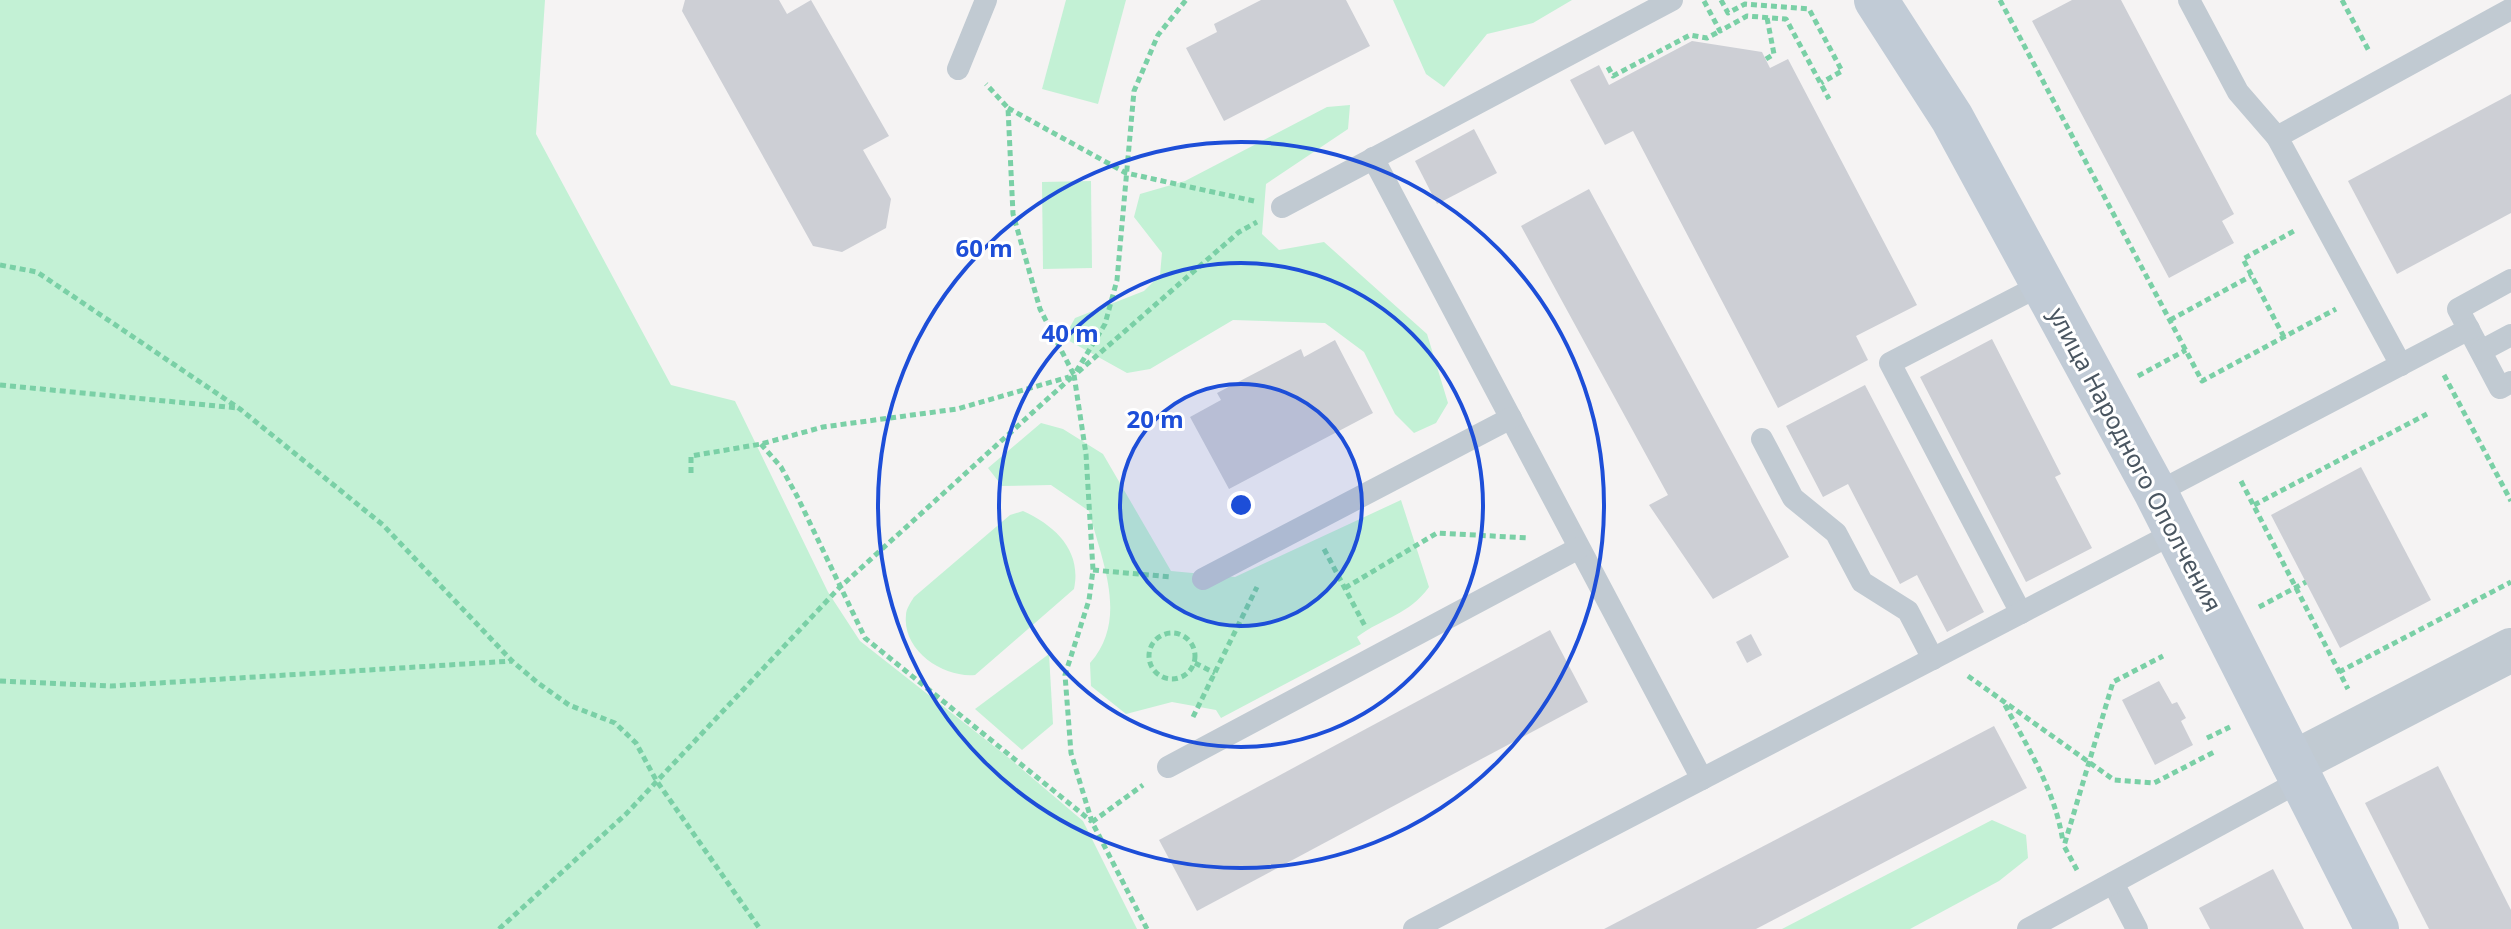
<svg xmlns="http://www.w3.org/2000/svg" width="2511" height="929" font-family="'Noto Sans',sans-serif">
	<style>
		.green { fill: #c3f1d5 }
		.building { fill: #cdcfd5 }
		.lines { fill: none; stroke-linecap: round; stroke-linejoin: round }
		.path { stroke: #7ad0a6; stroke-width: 5; stroke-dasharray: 6 4; stroke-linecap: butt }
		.service { stroke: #c1cad2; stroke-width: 22 }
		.minor { stroke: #c1cad2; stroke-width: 44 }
		.secondary { stroke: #c1cbd6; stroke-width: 44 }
		.ring { fill: none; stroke: #1d4ed8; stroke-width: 4 }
		.labels { text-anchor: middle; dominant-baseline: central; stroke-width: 6; stroke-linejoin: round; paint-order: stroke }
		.street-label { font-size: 24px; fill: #4a5661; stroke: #fff }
		.centre { fill: #1d4ed8; stroke: #fff; stroke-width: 4 }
		.ring-label { font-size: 24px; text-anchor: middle; font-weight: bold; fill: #1d4ed8; stroke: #fff; stroke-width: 6; stroke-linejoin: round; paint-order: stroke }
	</style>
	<rect width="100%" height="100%" fill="#f5f3f3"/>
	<g class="green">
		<polygon points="0,0 545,0 536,134 671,385 735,401 828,592 860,641 1009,758 1083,821 1137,929 0,929"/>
		<polygon points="1066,0 1126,0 1098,104 1042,89"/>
		<polygon points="1393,0 1572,0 1533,23 1487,34 1444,87 1426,74"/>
		<polygon points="1350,105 1348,129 1266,184 1262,234 1279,250 1324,242 1427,334 1448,403 1436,423 1414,433 1395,414 1364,352 1325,323 1233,320 1150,369 1127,373 1064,338 1075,318 1144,291 1160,275 1162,253 1134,217 1140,194 1185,181 1327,107"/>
		<polygon points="1091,181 1092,268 1043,269 1042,182"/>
		<path d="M 1041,423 L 1063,429 L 1103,454 L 1171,571 L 1235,577 L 1401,500 L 1429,587 C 1409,615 1384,617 1357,637 L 1361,644 L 1221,718 L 1216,710 L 1172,702 L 1126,714 L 1091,686 L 1090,663 C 1129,619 1102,562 1089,511 L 1051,485 L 1002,486 L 988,468 Z"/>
		<path d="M 1023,511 C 1056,526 1082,551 1074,589 L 975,675 C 944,678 902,651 906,615 C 906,609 911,602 914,597 L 1010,515 Z"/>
		<polygon points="1049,654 1053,724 1022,750 975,709"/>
		<polygon points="1992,820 2026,835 2028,858 1999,881 1910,929 1782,929"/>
	</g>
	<g class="building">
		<polygon points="685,0 779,0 787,14 811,0 889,136 863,150 891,199 886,228 842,252 813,246 682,11"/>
		<polygon points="1261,0 1346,0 1370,46 1224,121 1186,48 1217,32 1214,24"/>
		<polygon points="2072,0 2121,0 2234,214 2222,221 2234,243 2169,278 2032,21"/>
		<polygon points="1692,41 1762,52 1770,68 1788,59 1917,305 1856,336 1868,360 1778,408 1633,131 1605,145 1570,80 1599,65 1609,85"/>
		<polygon points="2511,94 2511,213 2397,274 2348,181"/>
		<polygon points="1474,129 1497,173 1437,204 1415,161"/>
		<polygon points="1589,189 1789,557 1713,599 1649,505 1668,495 1521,226"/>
		<polygon points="1992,339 2061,474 2055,477 2092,548 2026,582 1920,377"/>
		<polygon points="1335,340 1373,413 1229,489 1190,417 1221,400 1217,393 1301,349 1304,357"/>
		<polygon points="1865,385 1984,612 1947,632 1917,575 1900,584 1848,484 1823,497 1786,426"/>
		<polygon points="2361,467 2431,600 2340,648 2271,515"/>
		<polygon points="1550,630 1588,702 1197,911 1159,840"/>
		<polygon points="1751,634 1762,655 1747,663 1736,642"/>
		<polygon points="2159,681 2172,704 2177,702 2186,718 2181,721 2193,745 2155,765 2122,700"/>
		<polygon points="1994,726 2027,788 1756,929 1604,929"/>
		<polygon points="2438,766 2511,910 2511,929 2429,929 2365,803"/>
		<polygon points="2273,869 2304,929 2210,929 2199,908"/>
	</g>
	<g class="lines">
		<g class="path">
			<polyline points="1721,0 1728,13 1745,4 1809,9 1842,71 1821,83"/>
			<polyline points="2000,0 2202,381 2336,309"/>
			<polyline points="2342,0 2370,53"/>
			<polyline points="1704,1 1720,31 1747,16 1786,19 1829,99"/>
			<polyline points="1766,59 1774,54 1767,18"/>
			<polyline points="1608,67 1613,76 1690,35 1707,38 1720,31"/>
			<polyline points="1008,108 1126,173 1254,201"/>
			<polyline points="0,265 37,272 240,409 383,525 512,661 538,683 569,705 615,723 636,743 656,780 760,929"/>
			<polyline points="2170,320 2251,276"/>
			<polyline points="2284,337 2243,259 2294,231"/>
			<polyline points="1078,372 1239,232 1257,222"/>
			<polyline points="2444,375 2511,501"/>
			<polyline points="2138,376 2186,350"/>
			<polyline points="0,385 238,408"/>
			<polyline points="761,444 781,467 797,496 865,638 1091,821"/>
			<polyline points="691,473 691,456 761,444 823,427 957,409 1069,377"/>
			<polyline points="2241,481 2348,689"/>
			<polyline points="2254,505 2427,414"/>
			<polyline points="1324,549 1366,628"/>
			<polyline points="1093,570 1172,577"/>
			<polyline points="1345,588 1437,533 1529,538"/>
			<polyline points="2259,607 2306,582"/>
			<circle cx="1172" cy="656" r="23"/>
			<polyline points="1195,663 1215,673"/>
			<polyline points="2339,672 2511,582"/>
			<polyline points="1968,676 2114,780 2154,783 2214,752"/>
			<polyline points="0,681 111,686 512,661"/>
			<path d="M 2005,705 C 2029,750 2055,790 2063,842"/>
			<polyline points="1193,717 1257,587"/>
			<polyline points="2207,738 2230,727"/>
			<polyline points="1092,822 1143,785"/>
			<polyline points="2077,870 2064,846 2113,682 2163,656"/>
			<polyline points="499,929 626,814 839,588 1074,375 1040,309 1013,214 1008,108 986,84"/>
			<polyline points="1147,929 1092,822 1071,753 1065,675 1089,600 1093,570 1086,454 1074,375 1105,324 1117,280 1134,91 1158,35 1186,0"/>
		</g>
		<g class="service">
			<polyline points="2189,0 2238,92 2277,137"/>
			<polyline points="958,69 986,0"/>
			<polyline points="1373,158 1702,779"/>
			<polyline points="1282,207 1672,0"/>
			<polyline points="2511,280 2458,309 2500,388 2511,382"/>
			<polyline points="2481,351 2511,335"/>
			<polyline points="2401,365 2277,137 2511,9"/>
			<polyline points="1762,439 1793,498 1836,533 1862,582 1908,611 1933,659"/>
			<polyline points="2156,493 2469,329"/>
			<polyline points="1203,579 1511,418"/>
			<polyline points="2021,613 1890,363 2043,284"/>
			<polyline points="1168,767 1579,548"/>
			<polyline points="2113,883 2137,929"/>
			<polyline points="1414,929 2176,532"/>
			<polyline points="2028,929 2302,780"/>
		</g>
		<polyline class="minor" points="2293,763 2511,650"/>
		<polyline class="secondary" points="1876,0 1952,118 2156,493 2377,929"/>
	</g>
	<circle cx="1241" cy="505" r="121" fill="#1d4ed8" fill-opacity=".12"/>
	<g class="ring">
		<circle cx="1241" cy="505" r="121"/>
		<circle cx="1241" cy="505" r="242"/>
		<circle cx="1241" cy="505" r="363"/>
	</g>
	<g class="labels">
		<g class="street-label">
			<text transform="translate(2136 459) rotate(62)">улица Народного Ополчения</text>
		</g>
	</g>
	<circle cx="1241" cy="505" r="12" class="centre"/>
	<g class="ring-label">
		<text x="984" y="257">60 m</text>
		<text x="1070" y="342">40 m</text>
		<text x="1155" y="428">20 m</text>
	</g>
</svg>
